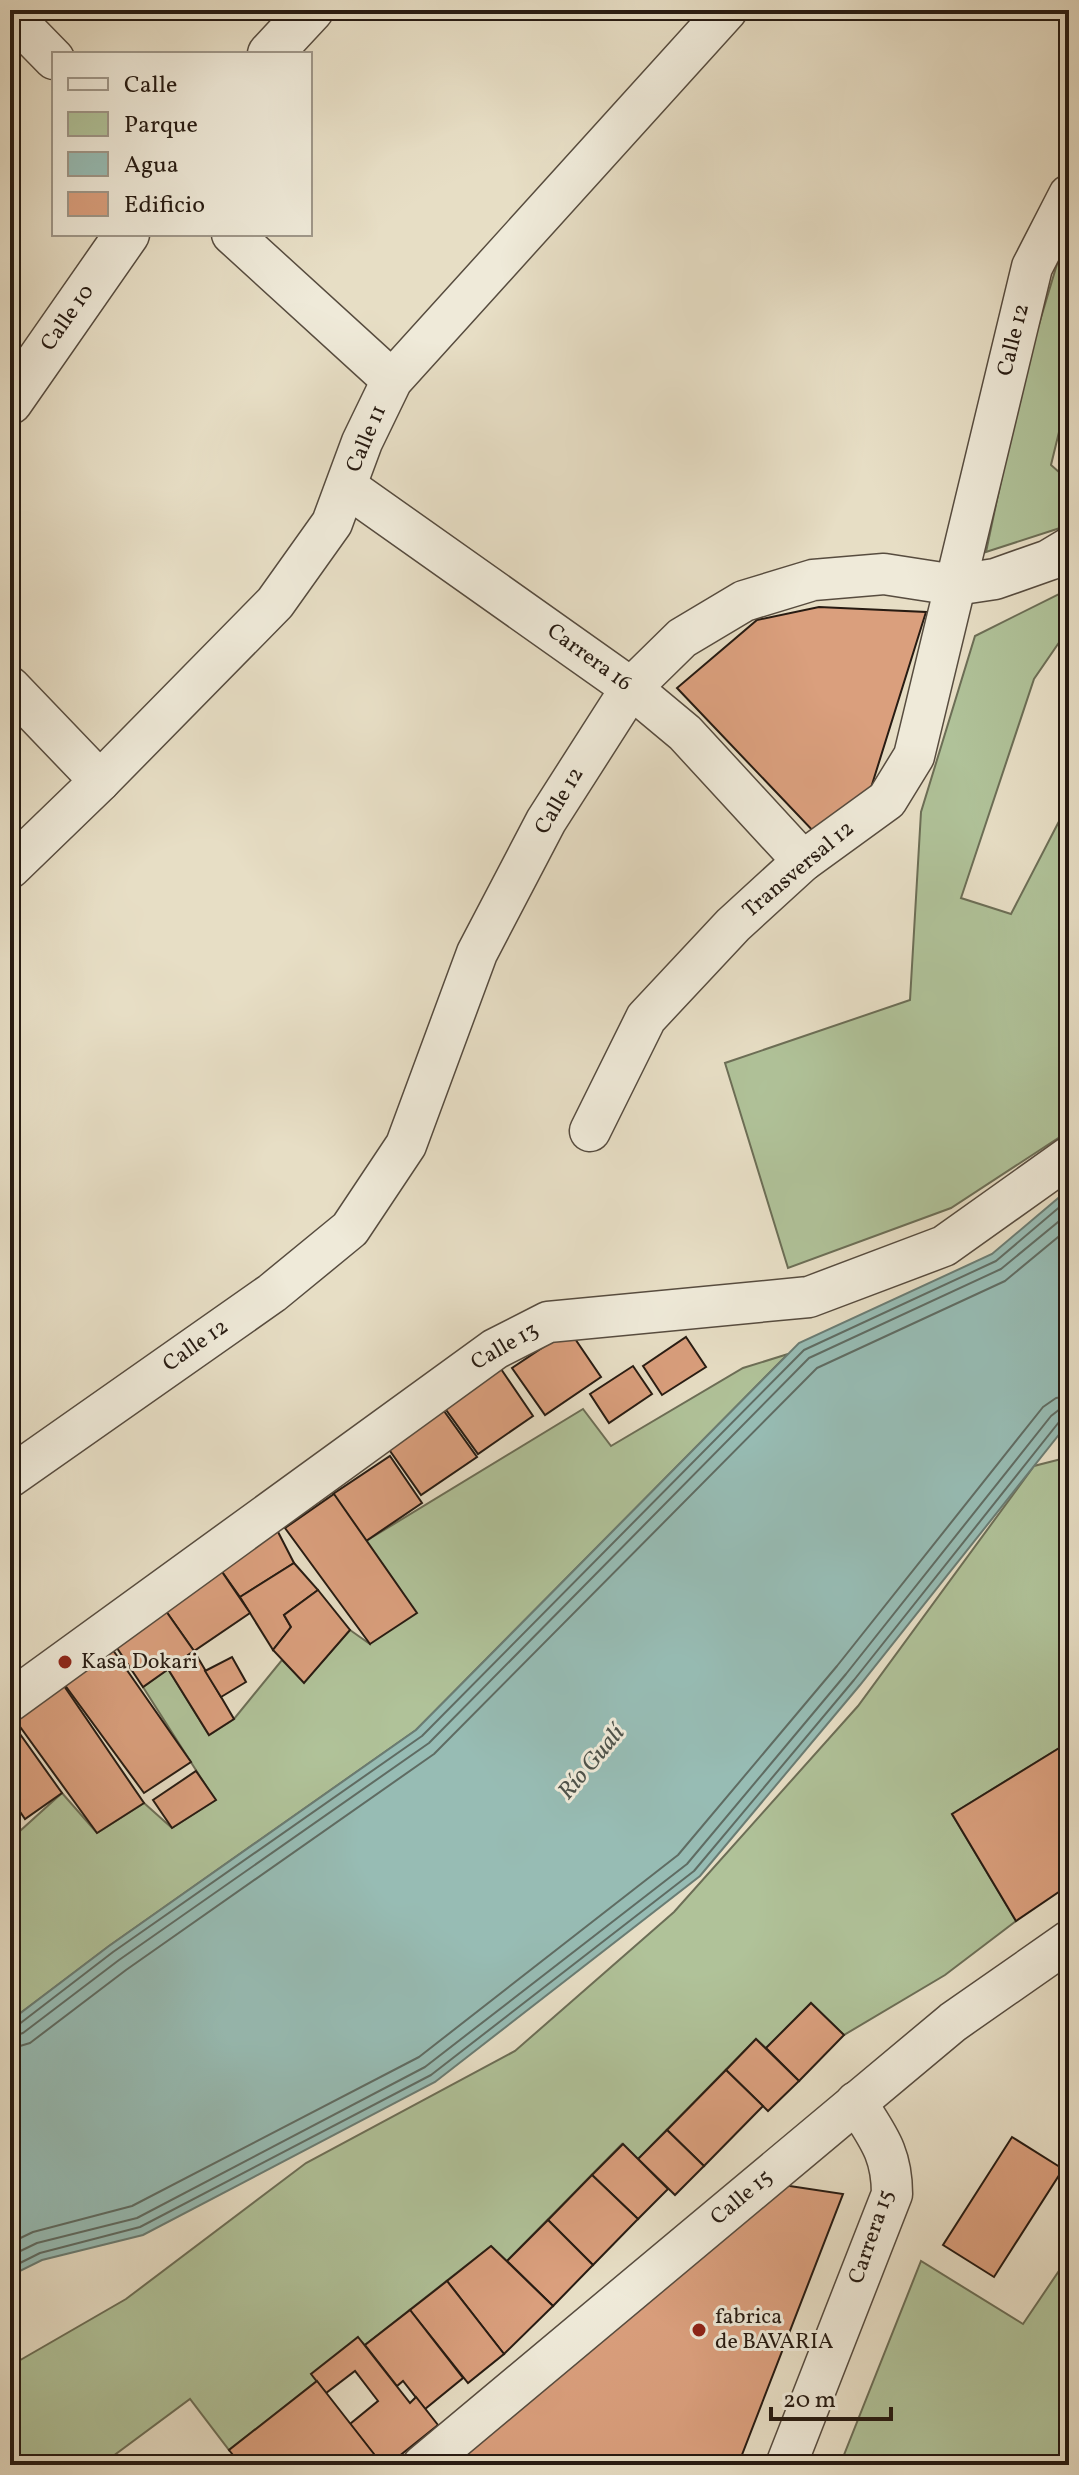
<svg xmlns="http://www.w3.org/2000/svg" width="1079" height="2475" font-family="Vollkorn,serif">
	<style>
		.green { fill: #b0c299; stroke: #6c6e56; stroke-width: 2 }
		.water { fill: #97bcb4; stroke: #6a7c73; stroke-width: 2 }
		.lines { fill: none; stroke-linecap: round; stroke-linejoin: round }
		.shore { stroke: #5f6c63; stroke-width: 2 }
		.building { fill: #da9f7d; stroke: #271b12; stroke-width: 2 }
		.minor-casing { stroke: #574c3f; stroke-width: 43 }
		.tertiary-casing { stroke: #574c3f; stroke-width: 47 }
		.minor { stroke: #efead9; stroke-width: 40 }
		.tertiary { stroke: #efead9; stroke-width: 44 }
		.poi-dot { fill: #8f2418; stroke: #efead9; stroke-width: 3 }
		.labels { text-anchor: middle; dominant-baseline: central; stroke-width: 6; stroke-linejoin: round; paint-order: stroke }
		.street-label { font-size: 22px; fill: #271b12; stroke: #efead9 }
		.poi-label { font-size: 22px; fill: #271b12; stroke: #efead9; text-anchor: start }
		.water-label { font-size: 24px; font-style: italic; fill: #4e534b; stroke: #efead9 }
	</style>
	<rect width="100%" height="100%" fill="#e7dec5"/>
	<filter id="stains"><feTurbulence type="fractalNoise" baseFrequency=".0025" numOctaves="4"/><feColorMatrix values="0 0 0 0 .2 0 0 0 0 .09 0 0 0 0 .02 0 0 0 .5 -.17"/></filter>
	<radialGradient id="worn" r=".72"><stop offset=".6" stop-color="#630" stop-opacity="0"/><stop offset="1" stop-color="#630" stop-opacity=".3"/></radialGradient>
	<g class="green">
		<polygon points="1069,224 1069,391 1051,465 1069,481 1069,521 1063,527 986,552 1022,381"/>
		<polygon points="1069,589 1069,628 1034,679 961,898 1011,914 1069,802 1069,1131 951,1208 788,1268 725,1063 910,1000 921,812 975,636"/>
		<polygon points="788,1354 416,1730 109,1946 10,2021 10,1840 62,1793 97,1833 144,1803 172,1828 215,1800 143,1687 168,1669 209,1735 234,1719 282,1660 304,1682 350,1630 370,1644 366,1541 583,1409 611,1446 743,1368"/>
		<polygon points="1069,1457 1069,1742 952,1814 1016,1921 945,1975 844,2035 811,2003 766,2048 756,2039 638,2159 622,2144 507,2261 491,2246 365,2345 358,2338 317,2381 229,2450 190,2399 101,2465 10,2465 10,2366 126,2299 306,2163 515,2051 674,1912 858,1706 1034,1466"/>
		<polygon points="1069,2256 1069,2465 840,2465 921,2261 1023,2324"/>
	</g>
	<polygon class="water" points="1069,1189 1069,1422 860,1685 700,1876 435,2082 143,2235 42,2260 10,2276 10,2021 109,1946 416,1730 799,1343 992,1254"/>
	<g class="lines">
		<g class="shore">
			<polyline points="10,2027 18,2025 113,1952 422,1736 804,1350 996,1261 1069,1199"/>
			<polyline points="10,2037 23,2033 119,1960 429,1743 809,1358 1001,1269 1069,1213"/>
			<polyline points="10,2049 30,2043 126,1970 434,1754 817,1368 1005,1281 1069,1228"/>
			<polyline points="10,2243 33,2232 132,2206 419,2057 678,1855 837,1666 1043,1407 1056,1398 1069,1396"/>
			<polyline points="10,2256 37,2243 137,2218 425,2067 687,1864 846,1674 1051,1416 1060,1409 1069,1408"/>
			<polyline points="10,2268 40,2253 140,2227 431,2075 694,1871 854,1680 1059,1422 1069,1418"/>
		</g>
	</g>
	<g class="building">
		<polygon points="819,607 926,612 870,791 815,833 677,688 757,620"/>
		<polygon points="569,1330 601,1377 545,1415 512,1368"/>
		<polygon points="686,1337 706,1367 662,1395 643,1366"/>
		<polygon points="633,1366 652,1394 609,1423 590,1394"/>
		<polygon points="501,1369 533,1416 478,1454 444,1407"/>
		<polygon points="444,1411 477,1457 421,1495 388,1448"/>
		<polygon points="390,1456 422,1503 366,1541 333,1494"/>
		<polygon points="334,1494 417,1613 370,1644 285,1528"/>
		<polygon points="276,1528 294,1563 240,1597 218,1566"/>
		<polygon points="294,1563 318,1590 284,1615 291,1627 273,1650 240,1597"/>
		<polygon points="218,1566 250,1613 194,1651 161,1604"/>
		<polygon points="318,1590 350,1630 304,1683 273,1650 291,1627 284,1615"/>
		<polygon points="161,1604 194,1651 143,1687 111,1639"/>
		<polygon points="108,1643 191,1762 144,1793 59,1677"/>
		<polygon points="194,1651 234,1719 209,1735 168,1669"/>
		<polygon points="232,1657 246,1682 221,1697 205,1671"/>
		<polygon points="62,1683 144,1803 97,1833 13,1717"/>
		<polygon points="10,1720 62,1793 25,1819 10,1797"/>
		<polygon points="1069,1742 1069,1885 1016,1921 952,1814"/>
		<polygon points="196,1771 216,1800 172,1828 153,1800"/>
		<polygon points="811,2003 844,2035 799,2081 766,2048"/>
		<polygon points="756,2039 799,2081 768,2111 726,2070"/>
		<polygon points="726,2070 763,2106 704,2166 667,2130"/>
		<polygon points="667,2130 704,2166 675,2195 638,2159"/>
		<polygon points="1012,2137 1063,2169 994,2277 943,2245"/>
		<polygon points="623,2144 668,2189 638,2219 592,2175"/>
		<polygon points="592,2175 638,2219 593,2265 548,2220"/>
		<polygon points="783,2185 843,2194 738,2465 442,2465"/>
		<polygon points="548,2220 593,2265 553,2306 507,2261"/>
		<polygon points="491,2246 553,2306 504,2354 447,2281"/>
		<polygon points="447,2281 504,2354 468,2383 410,2310"/>
		<polygon points="410,2310 463,2378 425,2409 403,2381 397,2386 365,2345"/>
		<polygon points="358,2337 410,2403 416,2397 438,2425 388,2465 382,2465 350,2424 378,2401 355,2371 326,2393 311,2374"/>
		<polygon points="317,2381 374,2454 360,2465 241,2465 229,2450"/>
	</g>
	<g class="lines">
		<g class="minor-casing">
			<g id="minor">
				<polyline points="10,14 54,59"/>
				<polyline points="232,234 392,380"/>
				<polyline points="347,487 631,688 685,733 803,861"/>
				<polyline points="10,687 100,781"/>
				<polyline points="10,868 100,781 275,603 332,523 362,442 392,380 727,10"/>
				<polyline points="590,1131 646,1018 733,925 803,861 887,800 914,756 1032,267 1069,195"/>
				<polyline points="10,1477 272,1293 350,1229 406,1145 477,953 546,821 631,688 682,638 744,601 813,580 884,574 955,585 995,579 1049,560 1069,548"/>
				<polyline points="10,1701 495,1349 548,1322 809,1297 944,1246 1069,1157"/>
				<polyline points="423,2465 953,2022 1069,1941"/>
				<path d="M 786,2465 L 892,2194 C 892,2152 877,2136 856,2102"/>
			</g>
		</g>
		<g class="tertiary-casing">
			<g id="tertiary">
				<polyline points="270,54 311,10"/>
				<polyline points="10,402 127,234"/>
			</g>
		</g>
		<use href="#minor" class="minor"/>
		<use href="#tertiary" class="tertiary"/>
	</g>
	<g class="poi-dot">
		<circle cx="65" cy="1662" r="8"/>
		<circle cx="699" cy="2330" r="8"/>
	</g>
	<g class="labels">
		<g class="street-label">
			<text transform="translate(68 318) rotate(-55)">Calle 10</text>
			<text transform="translate(1014 340) rotate(-76)">Calle 12</text>
			<text transform="translate(367 439) rotate(-67)">Calle 11</text>
			<text transform="translate(589 658) rotate(36)">Carrera 16</text>
			<text transform="translate(560 801) rotate(-59)">Calle 12</text>
			<text transform="translate(799 870) rotate(-40)">Transversal 12</text>
			<text transform="translate(196 1346) rotate(-35)">Calle 12</text>
			<text transform="translate(505 1347) rotate(-30)">Calle 13</text>
			<text transform="translate(742 2198) rotate(-40)">Calle 15</text>
			<text transform="translate(872 2237) rotate(-71)">Carrera 15</text>
		</g>
		<g class="poi-label">
			<text x="81" y="1662">Kasa Dokari</text>
			<text x="715" y="2317">fabrica<tspan x="715" dy="25">de BAVARIA</tspan></text>
		</g>
		<g class="water-label">
			<text transform="translate(592 1763) rotate(-50)">Río Gualí</text>
		</g>
	</g>
	<rect width="1079" height="2475" fill="none" stroke="#e7dec5" stroke-width="40"/>
	<rect x="12" y="12" width="1055" height="2451" fill="none" stroke="#271b12" stroke-width="4"/>
	<rect x="20" y="20" width="1039" height="2435" fill="none" stroke="#271b12" stroke-width="2"/>
	<rect x="52" y="52" width="260" height="184" fill="#efead9" stroke="#9f9789" stroke-width="2"/>
	<rect x="68" y="78" width="40" height="12" fill="#efead9" stroke="#9f9789" stroke-width="2"/>
	<text x="124" y="92" font-size="24" fill="#271b12">Calle</text>
	<rect x="68" y="112" width="40" height="24" fill="#b0c299" stroke="#9f9789" stroke-width="2"/>
	<text x="124" y="132" font-size="24" fill="#271b12">Parque</text>
	<rect x="68" y="152" width="40" height="24" fill="#97bcb4" stroke="#9f9789" stroke-width="2"/>
	<text x="124" y="172" font-size="24" fill="#271b12">Agua</text>
	<rect x="68" y="192" width="40" height="24" fill="#da9f7d" stroke="#9f9789" stroke-width="2"/>
	<text x="124" y="212" font-size="24" fill="#271b12">Edificio</text>
	<path d="M771 2407v12h120v-12" fill="none" stroke="#271b12" stroke-width="4"/>
	<text x="783" y="2407" font-size="24" fill="#271b12" stroke="#efead9" stroke-width="6" paint-order="stroke">20 m</text>
	<rect width="100%" height="100%" filter="url(#stains)"/>
	<rect width="100%" height="100%" fill="url(#worn)"/>
</svg>
